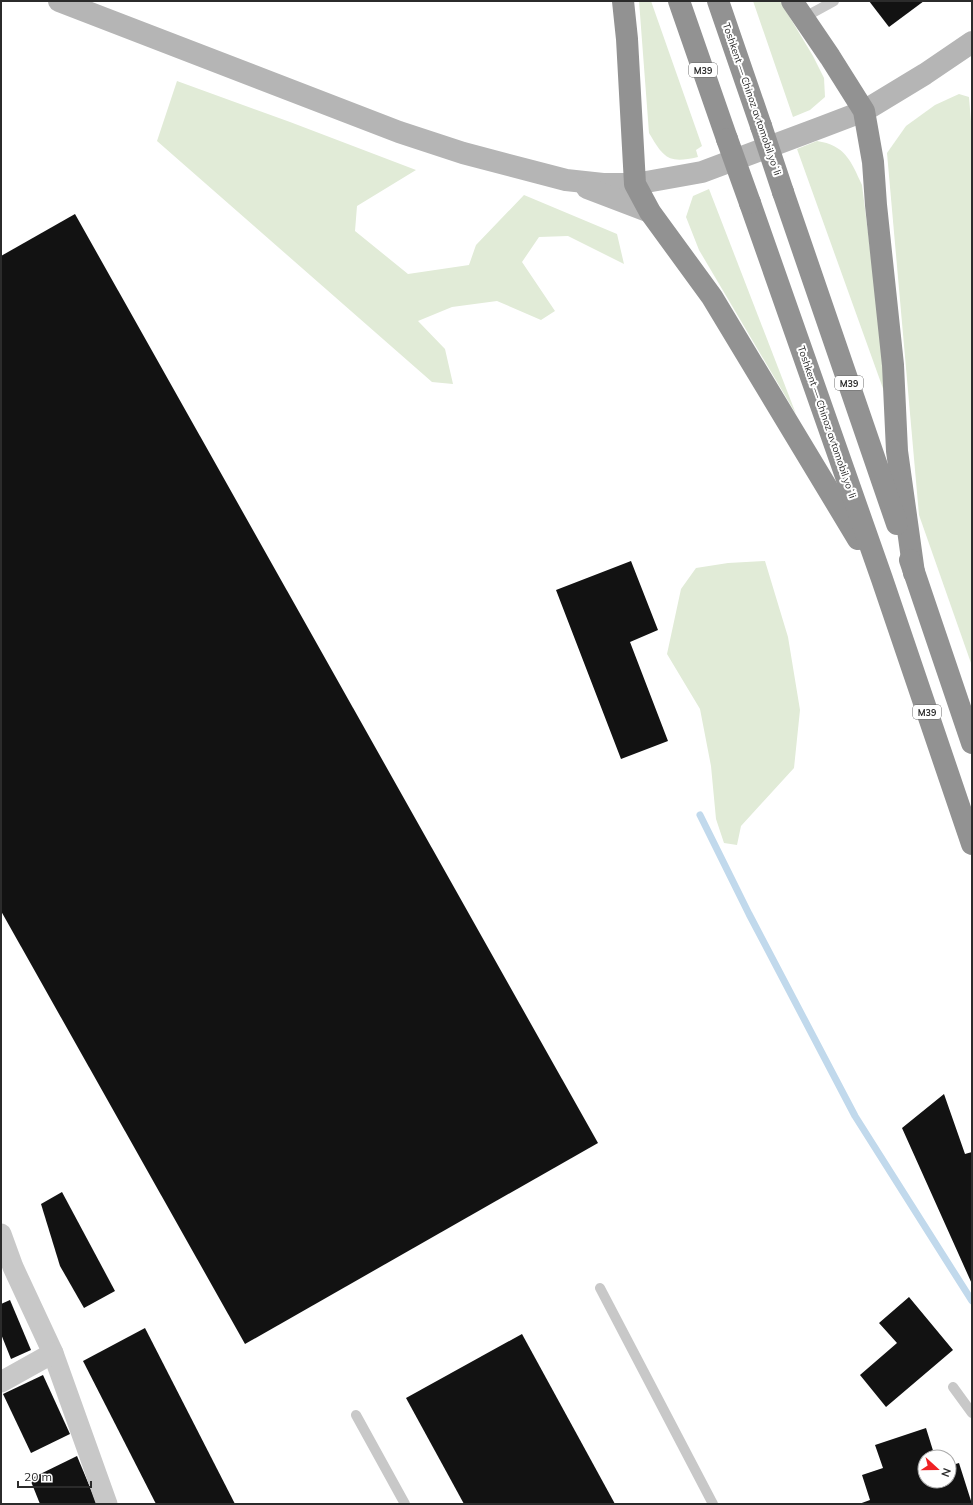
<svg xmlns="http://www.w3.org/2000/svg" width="973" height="1505" font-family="Mulish,sans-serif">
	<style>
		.green { fill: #e1ebd7 }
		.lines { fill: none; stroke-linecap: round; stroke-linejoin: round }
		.stream { stroke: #c1d9ec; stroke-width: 7 }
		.building { fill: #121212 }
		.lane { stroke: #c8c8c8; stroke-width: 10 }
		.street { stroke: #c8c8c8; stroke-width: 21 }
		.secondary { stroke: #b5b5b5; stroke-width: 22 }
		.highway { stroke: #929292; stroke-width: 22 }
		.highway-bridge { stroke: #929292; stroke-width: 22 }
		.labels { text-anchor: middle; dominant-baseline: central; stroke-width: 4; stroke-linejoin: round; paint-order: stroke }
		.shield { fill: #fff; stroke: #6b6b6b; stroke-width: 1 }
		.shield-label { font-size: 9px; font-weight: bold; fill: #2b2b2b }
		.street-label { font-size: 10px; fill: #2b2b2b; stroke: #fff }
	</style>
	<rect width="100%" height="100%" fill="#fff"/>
	<g class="green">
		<path d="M 639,1 L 651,1 L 702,146 L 696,150 L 698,157 C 668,164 664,158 649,133 Z"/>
		<polygon points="753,1 780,1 813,56 824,78 825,97 810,110 793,117"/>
		<polygon points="177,81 290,122 416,170 357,206 355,231 408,274 469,265 476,245 524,195 617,234 624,264 568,236 539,237 522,262 555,311 541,320 497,301 452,307 418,321 445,349 453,384 432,382 157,141"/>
		<polygon points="959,94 969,97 972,134 972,666 919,515 887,153 906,126 935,105"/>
		<path d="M 817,141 C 845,145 851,161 862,185 L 890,408 L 797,149 Z"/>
		<polygon points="709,189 796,414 699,250 686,217 693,196"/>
		<polygon points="765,561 788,637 800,710 794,768 741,826 737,845 724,843 716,819 711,766 700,709 667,654 681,589 696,568 728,563"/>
	</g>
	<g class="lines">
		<polyline class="stream" points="700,815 749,914 855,1116 972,1301"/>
	</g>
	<g class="building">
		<polygon points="869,1 924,1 889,27"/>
		<polygon points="75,214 598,1143 245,1344 1,911 1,256"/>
		<polygon points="631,561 658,630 630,642 668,741 621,759 556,590"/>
		<polygon points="944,1094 965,1154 972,1152 972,1284 902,1128"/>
		<polygon points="62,1192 115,1291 84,1308 60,1266 41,1204"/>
		<polygon points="909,1297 953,1350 886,1407 860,1375 897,1343 879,1323"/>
		<polygon points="10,1300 31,1350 11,1359 1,1334 1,1304"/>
		<polygon points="145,1328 235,1504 156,1504 83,1361"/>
		<polygon points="522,1334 615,1504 464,1504 406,1398"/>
		<polygon points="43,1375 70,1434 31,1453 3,1394"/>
		<polygon points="926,1428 935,1457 925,1457 925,1481 949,1481 949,1466 959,1463 972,1504 859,1504 870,1500 862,1475 883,1468 875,1445"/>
		<polygon points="77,1456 97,1504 40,1504 30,1479"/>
	</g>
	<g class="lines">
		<g class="lane">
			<polyline points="803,18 834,1"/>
			<polyline points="600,1288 713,1504"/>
			<polyline points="953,1387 972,1413"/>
			<polyline points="356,1415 405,1504"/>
		</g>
		<g class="street">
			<polyline points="1,1234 13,1267 53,1353 107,1504"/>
			<polyline points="1,1382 53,1353"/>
		</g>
		<g class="secondary">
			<polyline points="59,1 399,132 463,153 566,180 603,184 635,184 702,172 822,127 864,111 925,74 972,42"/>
			<polyline points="587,188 650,212"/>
		</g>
		<g class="highway">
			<polyline points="623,1 627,39 635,184 650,212 712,297 858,539"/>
			<polyline points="679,1 727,139"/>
			<polyline points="718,1 761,126"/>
			<polyline points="792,1 830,57 864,111 873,162 876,205 893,365 897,451 914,573"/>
			<polyline points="783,192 897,524"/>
			<polyline points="750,203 882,579 972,844"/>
			<polyline points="910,560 972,743"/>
		</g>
		<g class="highway-bridge">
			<polyline points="761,126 783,192"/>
			<polyline points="727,139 750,203"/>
		</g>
	</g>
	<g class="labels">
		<g class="shield">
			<rect x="689" y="63" width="28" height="14" rx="3"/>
			<rect x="835" y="376" width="28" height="14" rx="3"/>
			<rect x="913" y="705" width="28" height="14" rx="3"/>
		</g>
		<g class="shield-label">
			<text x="703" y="70">M39</text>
			<text x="849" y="383">M39</text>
			<text x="927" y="712">M39</text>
		</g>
		<g class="street-label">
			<text transform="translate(752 99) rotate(71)">Toshkent — Chinoz avtomobil yoʻli</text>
			<text transform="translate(827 422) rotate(71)">Toshkent — Chinoz avtomobil yoʻli</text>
		</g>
	</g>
	<rect width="973" height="1505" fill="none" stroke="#2b2b2b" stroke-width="4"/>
	<g transform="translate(937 1469) rotate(111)"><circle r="19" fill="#ffffff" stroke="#aaaaaa"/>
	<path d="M0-3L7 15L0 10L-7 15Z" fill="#ef2124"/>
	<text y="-6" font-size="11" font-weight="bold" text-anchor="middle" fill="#2b2b2b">N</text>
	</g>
	<path d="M18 1481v6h73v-6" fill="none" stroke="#2b2b2b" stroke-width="2"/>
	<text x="24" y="1481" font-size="12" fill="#2b2b2b" stroke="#ffffff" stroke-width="3" paint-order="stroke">20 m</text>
</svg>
